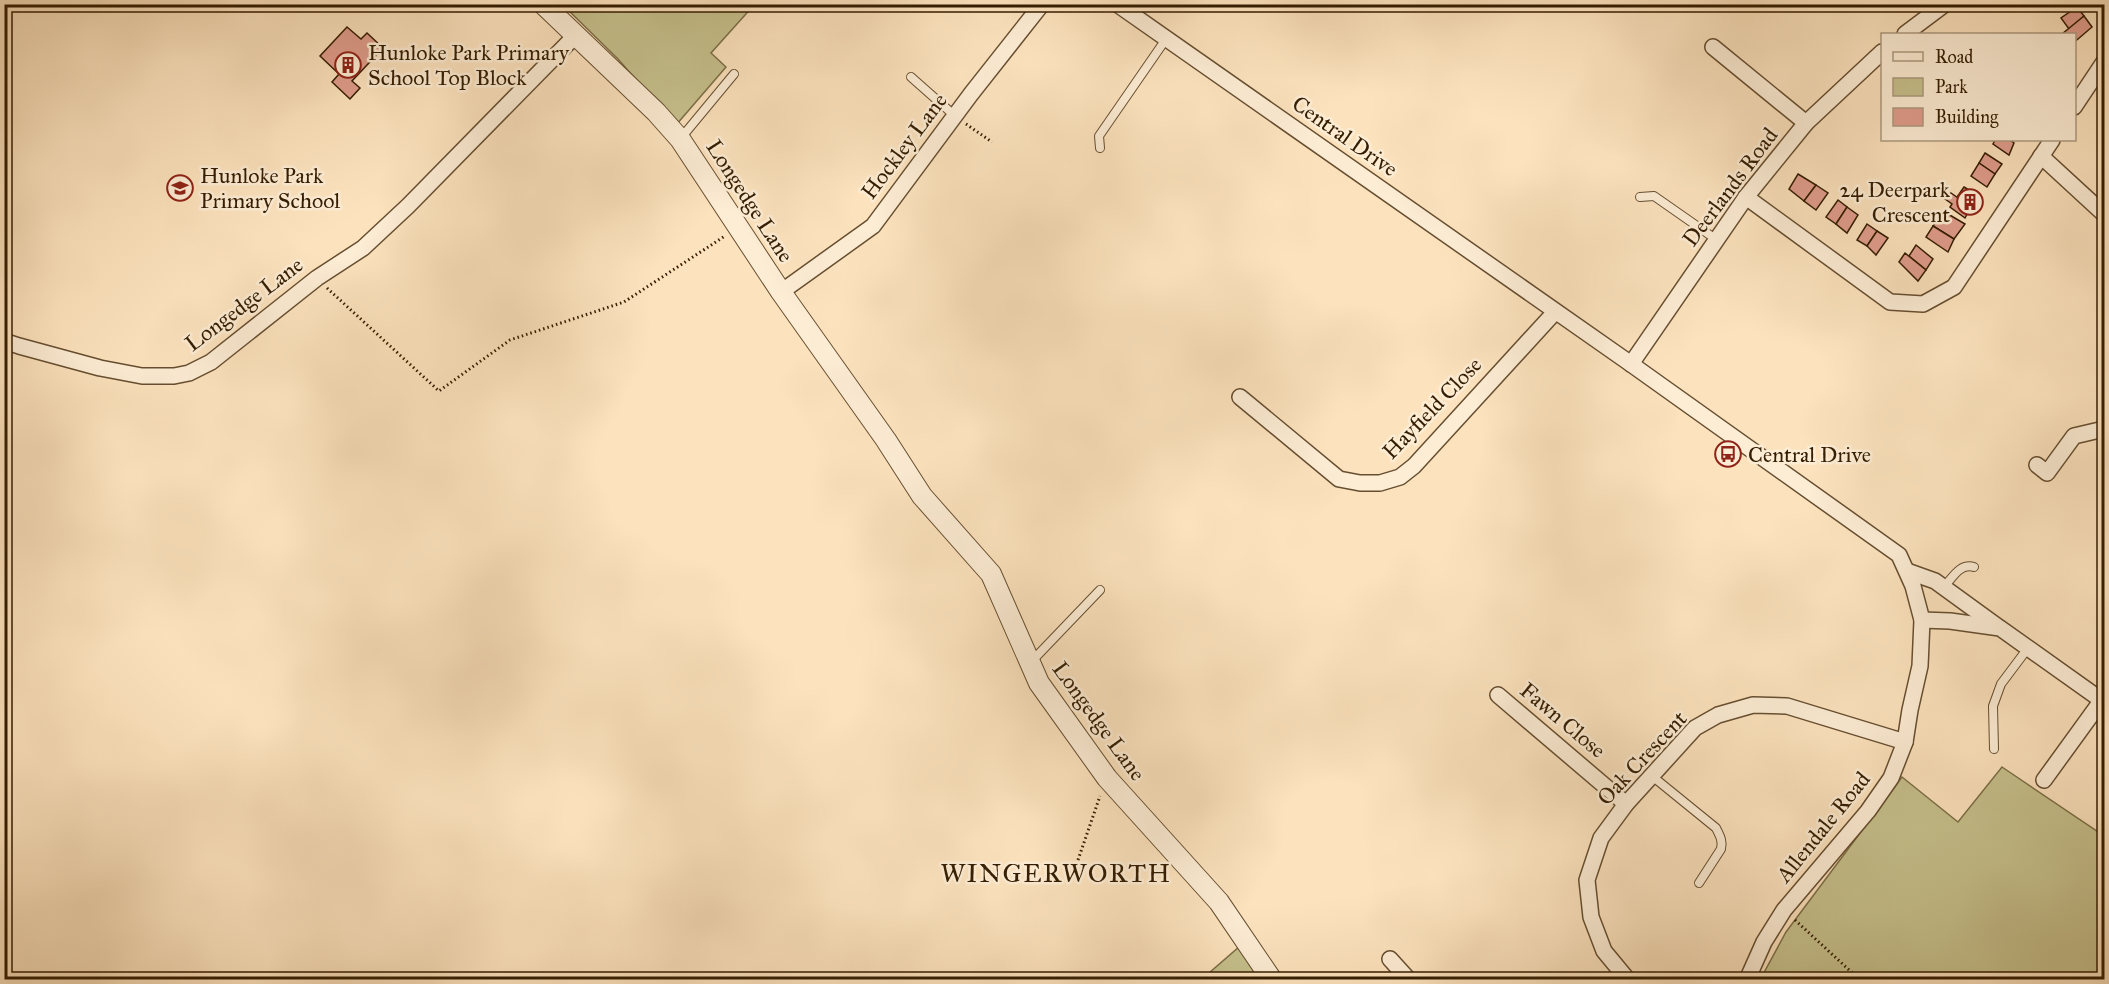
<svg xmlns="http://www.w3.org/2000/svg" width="2109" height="984" font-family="'IM FELL Great Primer',serif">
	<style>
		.green { fill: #c6c18d; stroke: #7d6f47; stroke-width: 1.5 }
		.building { fill: #e09d8d; stroke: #341d01; stroke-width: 1.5 }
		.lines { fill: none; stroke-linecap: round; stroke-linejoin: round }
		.service-casing { stroke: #664e30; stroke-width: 10 }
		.minor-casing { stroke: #664e30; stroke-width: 18 }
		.tertiary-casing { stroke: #664e30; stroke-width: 22 }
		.path { stroke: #341d01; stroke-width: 3; stroke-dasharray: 1.5 3; stroke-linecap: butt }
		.service { stroke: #fdedd5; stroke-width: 8 }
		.minor { stroke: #fdedd5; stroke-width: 15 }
		.tertiary { stroke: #fdedd5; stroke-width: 20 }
		.labels { text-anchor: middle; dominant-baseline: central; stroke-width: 5; stroke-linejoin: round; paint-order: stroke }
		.poi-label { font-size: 22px; fill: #341d01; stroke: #fdedd5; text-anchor: start }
		.street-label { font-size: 22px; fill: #341d01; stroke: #fdedd5 }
		.quarter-label { font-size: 26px; letter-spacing: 1.5px; fill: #341d01; stroke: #fdedd5 }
	</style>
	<rect width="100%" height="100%" fill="#fce3be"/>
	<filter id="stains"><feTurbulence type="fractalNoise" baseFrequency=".00333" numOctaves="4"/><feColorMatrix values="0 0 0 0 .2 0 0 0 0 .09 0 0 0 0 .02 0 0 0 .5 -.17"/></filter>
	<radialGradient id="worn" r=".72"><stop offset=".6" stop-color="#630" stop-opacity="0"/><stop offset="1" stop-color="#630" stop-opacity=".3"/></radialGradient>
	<g class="green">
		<polygon points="563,5 754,5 711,53 726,67 676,125 618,59"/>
		<polygon points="2002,767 2104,836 2104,979 1760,980 1786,932 1902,777 1958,822"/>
		<polygon points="1239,947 1259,979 1201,980"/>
	</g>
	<g class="building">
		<polygon points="2077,7 2084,16 2069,29 2061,18"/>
		<polygon points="2084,16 2092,27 2078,39 2074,42 2074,34 2062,34"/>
		<polygon points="347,27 361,39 367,33 383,48 352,81 360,88 350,99 332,82 339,74 320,56"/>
		<polygon points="1995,140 2010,140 2014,143 2009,155 1993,144"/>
		<polygon points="1985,153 2002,164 1995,174 1979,163"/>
		<polygon points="1979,163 1995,174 1987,187 1971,176"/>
		<polygon points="1798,174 1816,185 1804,201 1789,189"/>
		<polygon points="1816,185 1828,193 1816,210 1804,201"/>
		<polygon points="1964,187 1979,196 1971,207 1957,197"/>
		<polygon points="1951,193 1971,207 1965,218 1950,207 1952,204 1945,199"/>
		<polygon points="1838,200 1847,207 1836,224 1826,217"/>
		<polygon points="1847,207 1858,215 1847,233 1836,224"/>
		<polygon points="1948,214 1965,224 1954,239 1933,226 1939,218 1942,221"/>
		<polygon points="1867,224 1877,231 1867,246 1857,240"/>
		<polygon points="1933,226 1954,239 1948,252 1926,237"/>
		<polygon points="1877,231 1888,238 1876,255 1867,246"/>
		<polygon points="1916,245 1933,259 1926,270 1909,256"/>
		<polygon points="1905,253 1926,270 1918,281 1899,262"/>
	</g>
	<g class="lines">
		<g class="service-casing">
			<g id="service">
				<polyline points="911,77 955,116"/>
				<polyline points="681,138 734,74"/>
				<polyline points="1100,148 1099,136 1166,39"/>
				<polyline points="1640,197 1654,196 1717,240"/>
				<path d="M 1944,587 C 1953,577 1960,563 1974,567"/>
				<polyline points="1031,662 1100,590"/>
				<polyline points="1994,749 1993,706 2001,684 2028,648"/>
				<path d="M 1652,776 L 1716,828 C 1720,836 1723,841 1721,849 L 1699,883"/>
			</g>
		</g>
		<g class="minor-casing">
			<g id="minor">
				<polyline points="1117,4 1631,364 1899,555 1913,586 1922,620 1920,666 1910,710 1905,742 1891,778 1868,811 1784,910 1764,942 1747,980"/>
				<polyline points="1905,34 1945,4"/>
				<polyline points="1713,47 1806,123"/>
				<polyline points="2074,107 2104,62"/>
				<polyline points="2041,156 2104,214"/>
				<polyline points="1746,197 1890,302 1923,304 1954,287 2052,140"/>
				<polyline points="781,292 873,226 971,94 1042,4"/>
				<polyline points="4,341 19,346 100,368 142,376 174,376 189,373 211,362 317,278 363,248 408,206 575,36"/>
				<polyline points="1631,364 1746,197 1806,123 1882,52"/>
				<polyline points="1240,397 1339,479 1360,483 1380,483 1400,477 1414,466 1555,312"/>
				<polyline points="2037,465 2047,473 2074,436 2104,429"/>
				<polyline points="1907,571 1935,581 1997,626"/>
				<polyline points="1922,620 1950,621 2000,628 2104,702"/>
				<polyline points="1498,695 1626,804"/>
				<polyline points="2044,780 2102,700"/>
				<polyline points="1390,959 1409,980"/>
				<polyline points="1628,980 1604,951 1591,917 1587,880 1601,838 1626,804 1695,728 1718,715 1753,705 1787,706 1905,742"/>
			</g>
		</g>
		<g class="tertiary-casing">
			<polyline id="tertiary" points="543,4 656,112 680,139 781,292 886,440 922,496 991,574 1039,683 1107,778 1219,902 1272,980"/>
		</g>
		<g class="path">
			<polyline points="387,6 389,4"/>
			<polyline points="966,124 992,142"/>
			<polyline points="327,288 439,391 510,340 624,302 725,236"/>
			<polyline points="1078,860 1100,796"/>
			<polyline points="1795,920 1860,980"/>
		</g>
		<use href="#service" class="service"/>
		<use href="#minor" class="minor"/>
		<use href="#tertiary" class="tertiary"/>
	</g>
	<defs>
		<g id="building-ring" transform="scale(1.35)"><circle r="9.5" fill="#fdedd5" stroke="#8f2418" stroke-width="1.5"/><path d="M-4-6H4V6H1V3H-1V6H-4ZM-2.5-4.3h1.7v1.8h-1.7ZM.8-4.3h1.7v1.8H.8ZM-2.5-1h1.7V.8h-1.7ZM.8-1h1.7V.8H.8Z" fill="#8f2418"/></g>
		<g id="school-ring" transform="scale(1.35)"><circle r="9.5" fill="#fdedd5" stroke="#8f2418" stroke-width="1.5"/><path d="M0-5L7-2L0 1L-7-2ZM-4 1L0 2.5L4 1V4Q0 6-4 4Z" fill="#8f2418"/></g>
		<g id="bus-ring" transform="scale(1.35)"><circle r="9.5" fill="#fdedd5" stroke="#8f2418" stroke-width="1.5"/><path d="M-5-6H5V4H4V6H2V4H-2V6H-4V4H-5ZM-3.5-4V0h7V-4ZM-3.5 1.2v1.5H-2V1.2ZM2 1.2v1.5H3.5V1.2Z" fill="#8f2418"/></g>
	</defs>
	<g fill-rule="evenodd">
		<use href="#building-ring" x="348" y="65"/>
		<use href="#school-ring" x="180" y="188"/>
		<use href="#building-ring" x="1970" y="202"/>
		<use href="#bus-ring" x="1728" y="454"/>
	</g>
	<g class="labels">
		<g class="poi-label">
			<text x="368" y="52">Hunloke Park Primary<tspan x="368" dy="25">School Top Block</tspan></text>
			<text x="200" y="175">Hunloke Park<tspan x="200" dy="25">Primary School</tspan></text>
			<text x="1950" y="189" text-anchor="end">24 Deerpark<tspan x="1950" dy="25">Crescent</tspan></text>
			<text x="1748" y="454">Central Drive</text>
		</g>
		<g class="street-label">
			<text transform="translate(1345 136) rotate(35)">Central Drive</text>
			<text transform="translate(904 146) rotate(-53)">Hockley Lane</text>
			<text transform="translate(1730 187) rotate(-53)">Deerlands Road</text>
			<text transform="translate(750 201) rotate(57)">Longedge Lane</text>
			<text transform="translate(244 304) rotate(-37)">Longedge Lane</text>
			<text transform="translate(1432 408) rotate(-46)">Hayfield Close</text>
			<text transform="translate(1563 720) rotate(40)">Fawn Close</text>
			<text transform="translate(1099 721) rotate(54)">Longedge Lane</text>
			<text transform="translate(1642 758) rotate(-47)">Oak Crescent</text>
			<text transform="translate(1823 827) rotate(-51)">Allendale Road</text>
		</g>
		<g class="quarter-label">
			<text x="1056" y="873">WINGERWORTH</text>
		</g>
	</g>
	<rect width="2109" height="984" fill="none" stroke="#fce3be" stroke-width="24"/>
	<rect x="6" y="6" width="2097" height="972" fill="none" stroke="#341d01" stroke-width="3"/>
	<rect x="12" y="12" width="2085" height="960" fill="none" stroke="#341d01" stroke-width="1.5"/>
	<rect x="1881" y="33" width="195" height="108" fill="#fdedd5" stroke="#ad9a80" stroke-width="1.5"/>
	<rect x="1893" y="52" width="30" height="9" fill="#fdedd5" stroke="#ad9a80" stroke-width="1.5"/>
	<text x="1935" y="63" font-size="18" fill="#341d01">Road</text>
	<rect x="1893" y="78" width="30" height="18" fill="#c6c18d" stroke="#ad9a80" stroke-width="1.5"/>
	<text x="1935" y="93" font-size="18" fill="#341d01">Park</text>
	<rect x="1893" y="108" width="30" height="18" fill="#e09d8d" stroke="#ad9a80" stroke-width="1.5"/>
	<text x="1935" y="123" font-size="18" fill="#341d01">Building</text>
	<rect width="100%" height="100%" filter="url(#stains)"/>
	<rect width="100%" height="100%" fill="url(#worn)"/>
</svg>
